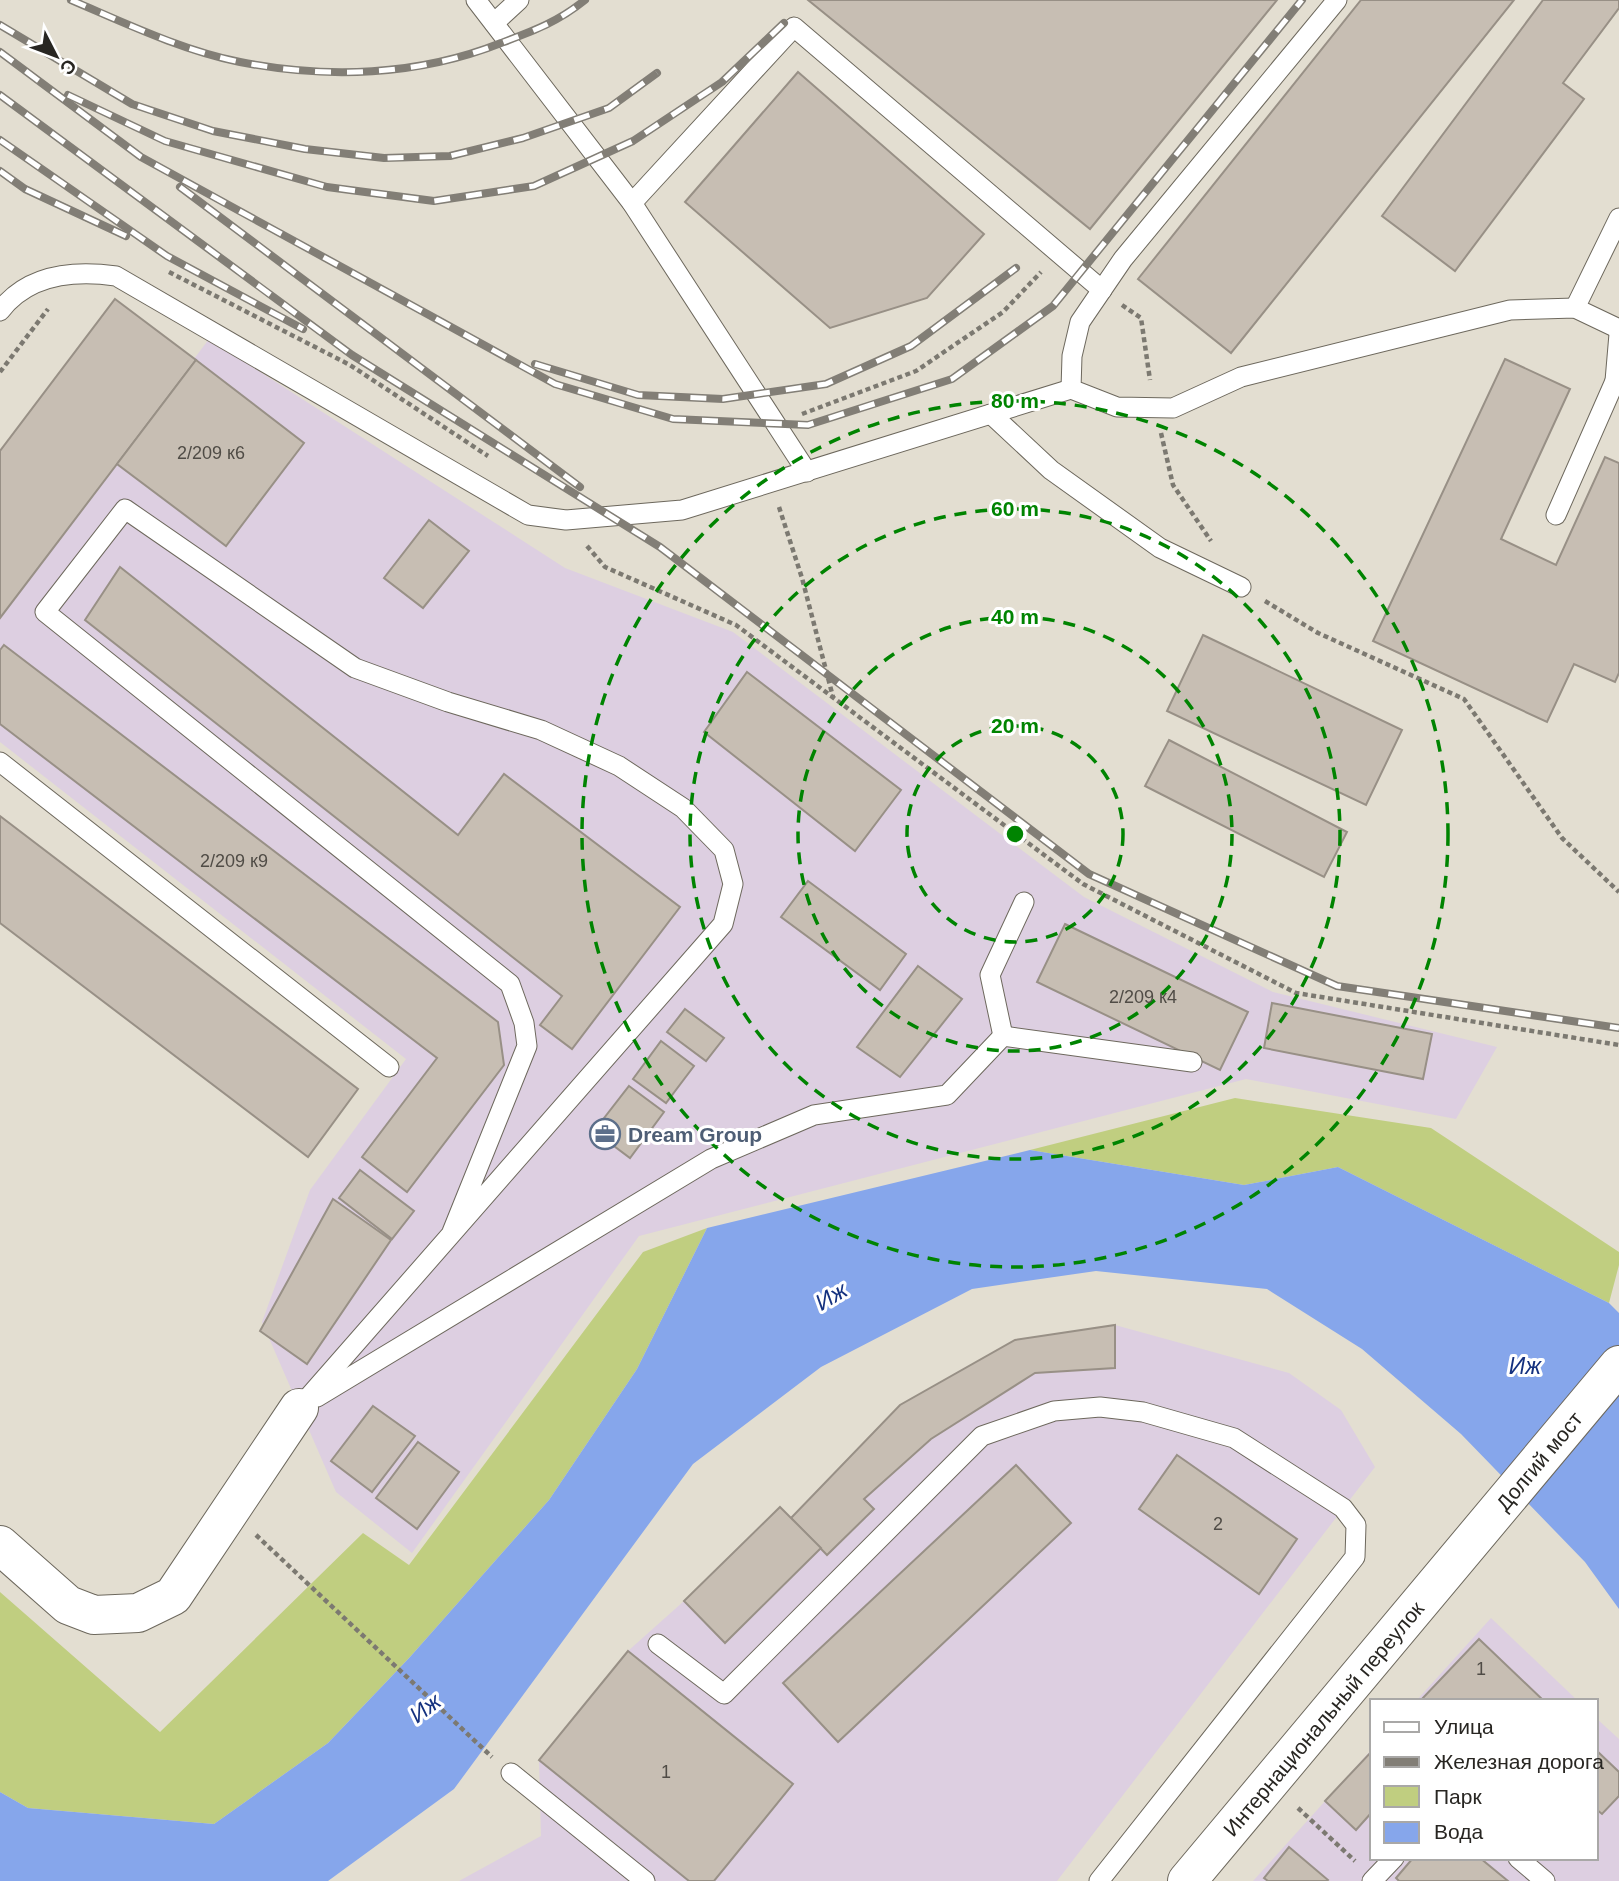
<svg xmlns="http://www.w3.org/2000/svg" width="1619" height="1881" font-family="Helvetica,sans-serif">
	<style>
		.commercial { fill: #ddcfe1 }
		.green { fill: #c0ce80 }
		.water { fill: #86a6eb }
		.building { fill: #c7beb3; stroke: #989086; stroke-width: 2 }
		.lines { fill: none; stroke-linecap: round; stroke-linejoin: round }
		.lane-casing { stroke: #6d685d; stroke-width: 21 }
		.street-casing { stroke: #6d685d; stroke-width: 40 }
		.path { stroke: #7c7971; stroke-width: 4.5; stroke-dasharray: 5 3.5; stroke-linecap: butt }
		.lane { stroke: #fff; stroke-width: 19 }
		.street { stroke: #fff; stroke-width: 38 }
		.rail-casing { stroke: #827e76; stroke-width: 8 }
		.rail { stroke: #fff; stroke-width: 5; stroke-dasharray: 16; stroke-linecap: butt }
		.ring { fill: none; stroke: #008401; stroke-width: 3.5; stroke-dasharray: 12 9 }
		.labels { text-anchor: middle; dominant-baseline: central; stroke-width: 6; stroke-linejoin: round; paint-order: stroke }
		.number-label { font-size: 18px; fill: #504c46 }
		.service-label { font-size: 21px; font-weight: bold; fill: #4e5e75; stroke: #fff; text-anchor: start }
		.street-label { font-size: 21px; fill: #282622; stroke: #fff }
		.water-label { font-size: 23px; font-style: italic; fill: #14317f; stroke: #fff }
		.centre { fill: #008401; stroke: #fff; stroke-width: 3.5 }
		.ring-label { font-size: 21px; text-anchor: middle; font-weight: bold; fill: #008401; stroke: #fff; stroke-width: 6; stroke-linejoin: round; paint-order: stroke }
	</style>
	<rect width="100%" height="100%" fill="#e3ded1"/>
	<g class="commercial">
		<polygon points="209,339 565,568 733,632 1084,897 1273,992 1497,1047 1456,1119 1246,1079 639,1236 412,1553 336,1492 262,1322 310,1190 406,1059 0,742 0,617"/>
		<polygon points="1115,1325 1289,1373 1341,1410 1375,1467 1057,1881 459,1881 541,1836 539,1760 628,1651 684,1601 780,1507 791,1517 900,1405 1015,1340"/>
		<polygon points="1491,1618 1578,1701 1416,1701"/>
		<polygon points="1596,1718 1619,1739 1619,1881 1253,1881 1372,1749 1372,1858 1596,1858"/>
	</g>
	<g class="green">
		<polygon points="1235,1098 1431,1128 1619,1252 1619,1265 1609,1303 1338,1167 1244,1185 1030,1150"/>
		<polygon points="707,1228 637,1369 549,1500 410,1657 328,1743 214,1824 28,1808 0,1792 0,1592 160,1732 363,1533 409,1565 643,1252"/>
	</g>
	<polygon class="water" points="1030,1150 1244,1185 1338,1167 1609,1303 1619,1313 1619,1609 1585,1562 1461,1434 1362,1349 1267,1289 1096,1271 972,1289 821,1367 693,1464 454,1789 328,1881 0,1881 0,1792 28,1808 214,1824 328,1743 410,1657 549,1500 637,1369 707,1228"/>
	<g class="building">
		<polygon points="808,0 1277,0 1090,229"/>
		<polygon points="1361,0 1514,0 1231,353 1138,279"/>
		<polygon points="1543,0 1619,0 1619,8 1563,83 1584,99 1455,271 1382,216"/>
		<polygon points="798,72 984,234 927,298 830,328 685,202"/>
		<polygon points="115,299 196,360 0,618 0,451"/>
		<polygon points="1505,359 1570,389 1501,539 1556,565 1605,457 1619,463 1619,673 1615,682 1574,664 1547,722 1373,641"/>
		<polygon points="196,360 304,443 226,546 117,464"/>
		<polygon points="429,520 469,551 423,608 384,578"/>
		<polygon points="120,567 458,835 504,774 680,907 572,1049 540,1025 562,996 85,620"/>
		<polygon points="1203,635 1402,730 1366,805 1167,711"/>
		<polygon points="4,645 498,1022 504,1065 407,1192 362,1157 437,1058 0,724 0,650"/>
		<polygon points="747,672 901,790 855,851 704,732"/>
		<polygon points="1169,740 1347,832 1324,877 1145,786"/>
		<polygon points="0,816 358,1089 308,1157 0,923"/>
		<polygon points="808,881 906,954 880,990 781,917"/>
		<polygon points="1065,924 1248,1012 1220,1070 1037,982"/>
		<polygon points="918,966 962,999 900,1077 857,1047"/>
		<polygon points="1272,1003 1432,1034 1423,1079 1264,1048"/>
		<polygon points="685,1009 724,1038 706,1061 667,1032"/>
		<polygon points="661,1041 694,1066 666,1103 633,1079"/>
		<polygon points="629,1086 664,1112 630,1158 594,1131"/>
		<polygon points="360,1170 414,1211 392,1239 339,1198"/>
		<polygon points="333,1199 391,1240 307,1364 260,1331"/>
		<polygon points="1115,1325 1115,1368 1035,1373 931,1439 864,1499 874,1509 827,1555 791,1518 900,1405 1015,1340"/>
		<polygon points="373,1406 415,1436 372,1492 331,1461"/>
		<polygon points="418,1442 459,1472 417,1529 376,1498"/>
		<polygon points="1177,1455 1297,1539 1259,1594 1139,1509"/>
		<polygon points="1016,1465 1071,1523 838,1742 783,1683"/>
		<polygon points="780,1507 821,1548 725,1643 684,1601"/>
		<polygon points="1479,1639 1544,1701 1420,1701"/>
		<polygon points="628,1651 793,1784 714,1881 689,1881 539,1760"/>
		<polygon points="1596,1750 1619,1772 1619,1796 1602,1814 1596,1809"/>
		<polygon points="1372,1751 1372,1812 1356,1830 1325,1801"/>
		<polygon points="1289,1847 1328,1880 1327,1881 1268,1881 1264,1878"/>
		<polygon points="1413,1858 1480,1858 1508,1881 1399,1881 1396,1878"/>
	</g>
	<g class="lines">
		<g class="lane-casing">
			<g id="lane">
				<polyline points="476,0 632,203 807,472"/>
				<polyline points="1337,0 1123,259 1080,322 1072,356 1071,389 1117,407 1173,408 1241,377 1510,310 1575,308 1619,329"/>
				<polyline points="494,23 519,0"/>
				<polyline points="632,203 794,27 1102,290"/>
				<polyline points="1575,308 1619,218"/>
				<path d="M 0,311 C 28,274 73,270 116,276 L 528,515 L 566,520 L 682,510 L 1071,389"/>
				<polyline points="1619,334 1615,381 1619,385"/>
				<polyline points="991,414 1051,470 1160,548 1241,587"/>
				<polyline points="1556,515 1615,381"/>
				<polyline points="0,762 389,1067"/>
				<polyline points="1003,1036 990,975 1024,902"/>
				<polyline points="317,1397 711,1159 814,1115 947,1095 1003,1036 1192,1062"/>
				<polyline points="299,1408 723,924 733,884 724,850 683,808 619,766 541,730 448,702 355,668 125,509 45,612 510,984 524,1023 527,1046 452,1232"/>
				<polyline points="658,1644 724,1694 982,1436 1054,1411 1100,1407 1143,1412 1234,1438 1343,1508 1356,1525 1355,1557 1099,1881"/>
				<polyline points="511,1773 645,1881"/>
				<polyline points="1518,1858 1545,1881"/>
				<polyline points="1372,1881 1394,1858"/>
			</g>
		</g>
		<g class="street-casing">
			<g id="street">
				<polyline points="0,1545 68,1605 94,1615 138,1613 173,1596 299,1408"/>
				<path id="s1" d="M 1187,1881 L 1619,1365"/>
			</g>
		</g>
		<g class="path">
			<polyline points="169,272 350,365 488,456"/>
			<polyline points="1122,305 1141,318 1150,380"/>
			<polyline points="0,372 48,309"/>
			<polyline points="802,414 916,371 1003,312 1041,272"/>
			<polyline points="1161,433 1173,485 1211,541"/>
			<polyline points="779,507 802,578 833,697"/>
			<polyline points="587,546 605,567 736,625 1083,884 1296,993 1619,1045"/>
			<polyline points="1265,601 1318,633 1464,699 1562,838 1619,892"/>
			<polyline points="256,1535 492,1757"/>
			<polyline points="1298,1808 1355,1861"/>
		</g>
		<use href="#lane" class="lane"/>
		<use href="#street" class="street"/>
		<g class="rail-casing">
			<g id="rail">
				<path d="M 71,0 C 125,23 181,50 240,62 C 327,79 418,76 501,43 C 533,31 558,22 585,0"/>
				<polyline points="0,25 132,104 213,131 305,149 384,158 450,156 523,138 609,108 657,73"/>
				<polyline points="0,52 141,157 555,384 673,419 808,425 952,379 1053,306 1302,0"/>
				<polyline points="0,95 352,355 660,547 1089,874 1337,986 1619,1028"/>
				<polyline points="68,95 165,141 327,187 434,201 534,186 633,141 722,82 784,23"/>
				<polyline points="0,140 167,256 303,329"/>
				<polyline points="0,171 25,189 126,236"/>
				<polyline points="180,187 580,487"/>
				<polyline points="535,364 638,395 723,399 826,384 911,346 1016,268"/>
			</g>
		</g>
		<use href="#rail" class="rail"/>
	</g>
	<g class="ring">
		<circle cx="1015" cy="834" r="108"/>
		<circle cx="1015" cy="834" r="217"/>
		<circle cx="1015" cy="834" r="325"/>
		<circle cx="1015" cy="834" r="433"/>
	</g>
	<defs>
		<g id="office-ring" transform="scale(1.575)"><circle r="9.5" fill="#fff" stroke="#5c6f8a" stroke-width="1.5"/><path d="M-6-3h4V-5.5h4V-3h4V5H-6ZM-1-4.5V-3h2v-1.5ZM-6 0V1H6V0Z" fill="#5c6f8a"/></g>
	</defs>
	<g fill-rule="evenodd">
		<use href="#office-ring" x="605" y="1134"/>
	</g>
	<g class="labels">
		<g class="number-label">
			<text x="211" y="453">2/209 к6</text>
			<text x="234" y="861">2/209 к9</text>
			<text x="1143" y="997">2/209 к4</text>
			<text x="1218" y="1524">2</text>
			<text x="1481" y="1669">1</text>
			<text x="666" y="1772">1</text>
		</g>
		<g class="service-label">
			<text x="628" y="1134">Dream Group</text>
		</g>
		<g class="street-label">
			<text stroke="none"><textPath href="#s1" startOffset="548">Долгий мост</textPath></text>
			<text stroke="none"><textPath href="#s1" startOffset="212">Интернациональный переулок</textPath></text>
		</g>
		<g class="water-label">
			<text transform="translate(831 1296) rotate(-31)">Иж</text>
			<text x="1525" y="1366">Иж</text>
			<text transform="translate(425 1708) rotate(-37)">Иж</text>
		</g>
	</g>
	<circle cx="1015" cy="834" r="10" class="centre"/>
	<g class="ring-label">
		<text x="1015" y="408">80 m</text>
		<text x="1015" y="516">60 m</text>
		<text x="1015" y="624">40 m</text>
		<text x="1015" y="733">20 m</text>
	</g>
	<rect x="1370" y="1699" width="228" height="161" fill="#ffffff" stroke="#a9a8a7" stroke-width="2"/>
	<rect x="1384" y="1722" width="35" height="10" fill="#ffffff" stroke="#a9a8a7" stroke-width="2"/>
	<text x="1434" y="1734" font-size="21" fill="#282622">Улица</text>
	<rect x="1384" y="1757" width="35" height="10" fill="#827e76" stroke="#a9a8a7" stroke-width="2"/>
	<text x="1434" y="1769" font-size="21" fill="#282622">Железная дорога</text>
	<rect x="1384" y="1786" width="35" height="21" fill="#c0ce80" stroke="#a9a8a7" stroke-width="2"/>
	<text x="1434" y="1804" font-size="21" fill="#282622">Парк</text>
	<rect x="1384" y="1822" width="35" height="21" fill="#86a6eb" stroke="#a9a8a7" stroke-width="2"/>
	<text x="1434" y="1839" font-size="21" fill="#282622">Вода</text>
	<g transform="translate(56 56) rotate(132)" stroke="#ffffff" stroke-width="5" paint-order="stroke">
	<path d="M0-5L12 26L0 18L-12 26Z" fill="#282622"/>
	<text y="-10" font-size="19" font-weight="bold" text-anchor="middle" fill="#282622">С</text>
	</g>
</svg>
